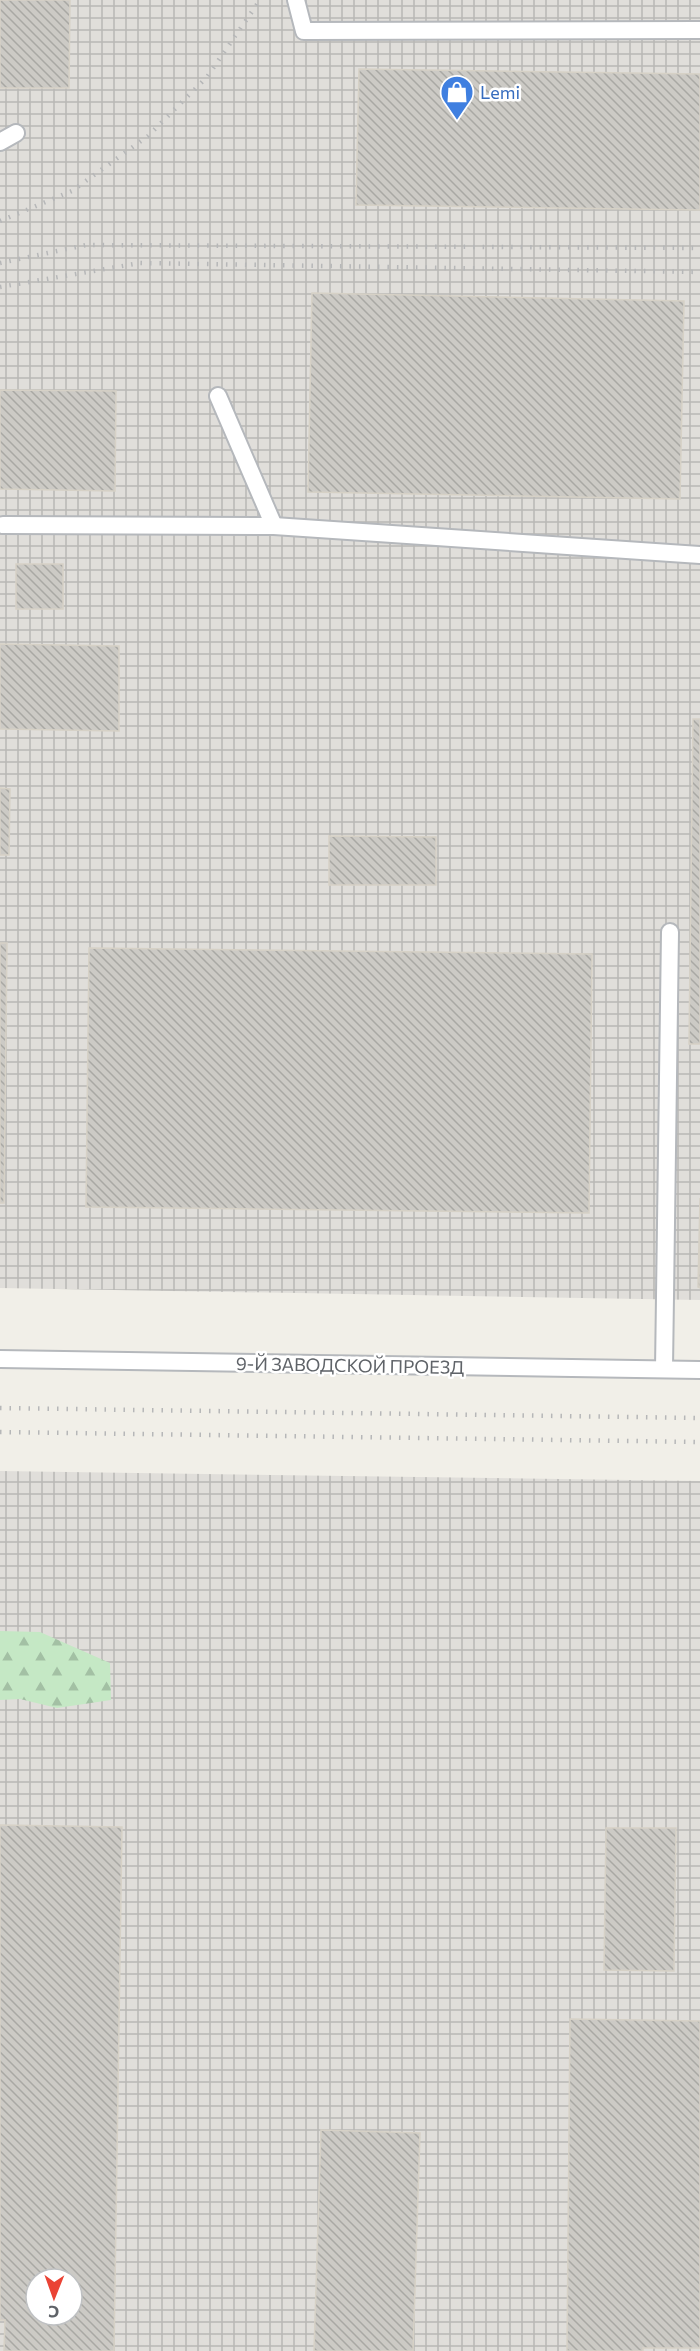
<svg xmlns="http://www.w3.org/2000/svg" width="700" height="2351" font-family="Commissioner,sans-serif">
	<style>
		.industrial { fill: url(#industrial-grid); fill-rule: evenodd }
		.forest { fill: url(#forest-firs) }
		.building { fill: url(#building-back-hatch); stroke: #d6d1c6; stroke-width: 1.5; fill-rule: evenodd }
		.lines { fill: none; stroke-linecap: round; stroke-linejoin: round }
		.lane-casing { stroke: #b5b8bc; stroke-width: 20 }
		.lane { stroke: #fff; stroke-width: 16 }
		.rail { stroke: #b6b7b8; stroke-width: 4.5; stroke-dasharray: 1.5 8; stroke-linecap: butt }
		.labels { text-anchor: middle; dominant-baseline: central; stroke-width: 5; stroke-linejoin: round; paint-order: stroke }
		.shop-label { font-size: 18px; fill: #366cbe; stroke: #fff; text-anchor: start }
		.street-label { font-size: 18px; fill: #5f6368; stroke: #fff }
	</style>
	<defs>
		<pattern id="industrial-grid" width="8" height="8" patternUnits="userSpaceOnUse" patternTransform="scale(1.5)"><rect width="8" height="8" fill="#e0deda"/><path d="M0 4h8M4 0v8" fill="none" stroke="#b9b8b5"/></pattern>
		<pattern id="forest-firs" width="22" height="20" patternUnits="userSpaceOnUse" patternTransform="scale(1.5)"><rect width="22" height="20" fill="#c5e8c5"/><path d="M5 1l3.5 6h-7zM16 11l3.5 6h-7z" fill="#a3c0a4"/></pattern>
		<pattern id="building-back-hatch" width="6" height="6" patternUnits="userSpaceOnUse" patternTransform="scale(1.5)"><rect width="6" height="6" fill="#cccac5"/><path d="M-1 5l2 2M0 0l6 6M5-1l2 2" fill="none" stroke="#a9a8a4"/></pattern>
	</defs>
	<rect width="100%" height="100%" fill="#f1efe8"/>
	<g class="industrial">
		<polygon points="0,0 700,0 700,1300 0,1288"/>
		<path d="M 0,1471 L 700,1481 L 700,2351 L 0,2351 ZM 36,2279 L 72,2279 L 72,2315 L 36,2315 Z"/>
	</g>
	<polygon class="forest" points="0,1631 40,1632 110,1663 111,1700 57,1708 20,1699 0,1700"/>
	<g class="building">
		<polygon points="0,0 70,0 69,88 0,88"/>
		<polygon points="359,69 700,74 700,210 356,205"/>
		<polygon points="312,293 684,301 680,499 308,492"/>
		<polygon points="0,390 116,391 115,491 0,489"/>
		<rect x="16" y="564" width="47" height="45"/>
		<polygon points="0,644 119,646 119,731 0,729"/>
		<polygon points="693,719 700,719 700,1044 689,1044"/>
		<polygon points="0,788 10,789 9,855 0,855"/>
		<polygon points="329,836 436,837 436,885 329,885"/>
		<polygon points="0,943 7,943 4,1203 0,1203"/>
		<polygon points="89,948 592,954 589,1213 86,1207"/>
		<polygon points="700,1198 700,1288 698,1287"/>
		<path d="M 0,1825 L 122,1827 L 114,2351 L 4,2351 L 5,2320 L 0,2320 ZM 36,2279 L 72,2279 L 72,2315 L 36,2315 Z"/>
		<polygon points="606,1828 676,1828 674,1971 604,1970"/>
		<polygon points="570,2019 700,2021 700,2348 643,2348 643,2351 567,2351"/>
		<polygon points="321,2130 420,2133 413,2351 314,2351"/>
	</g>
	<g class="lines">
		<g class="lane-casing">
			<g id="lane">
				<polyline points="296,0 304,31 700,30"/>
				<polyline points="0,142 16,133"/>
				<polyline points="218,396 274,526"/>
				<polyline points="3,525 274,526 700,555"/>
				<polyline points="0,1359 700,1370"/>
				<polyline points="664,1369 670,932"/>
			</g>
		</g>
		<use href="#lane" class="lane"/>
		<g class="rail">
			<polyline points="0,221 72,191 148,136 207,77 260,0"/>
			<polyline points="0,263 86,245 700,248"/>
			<polyline points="0,287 140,263 700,272"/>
			<polyline points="0,1408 700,1418"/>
			<polyline points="0,1432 700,1442"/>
		</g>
	</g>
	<defs>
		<g id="shop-pin" transform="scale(1.725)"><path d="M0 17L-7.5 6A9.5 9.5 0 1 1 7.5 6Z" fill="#3f7fe0" stroke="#fff"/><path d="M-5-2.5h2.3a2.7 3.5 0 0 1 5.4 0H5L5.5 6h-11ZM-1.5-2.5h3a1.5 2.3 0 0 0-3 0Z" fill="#fff"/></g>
	</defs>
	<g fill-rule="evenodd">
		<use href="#shop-pin" x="457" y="92"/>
	</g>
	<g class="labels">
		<g class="shop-label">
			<text x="480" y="92">Lemi</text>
		</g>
		<g class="street-label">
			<text transform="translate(350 1365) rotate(1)">9-Й ЗАВОДСКОЙ ПРОЕЗД</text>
		</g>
	</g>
	<g transform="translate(54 2297) rotate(181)"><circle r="28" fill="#ffffff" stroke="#bfc1c3" stroke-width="1.5"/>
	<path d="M0-4.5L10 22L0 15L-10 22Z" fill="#ea4335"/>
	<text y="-9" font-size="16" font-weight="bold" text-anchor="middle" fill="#5f6368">С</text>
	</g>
</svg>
